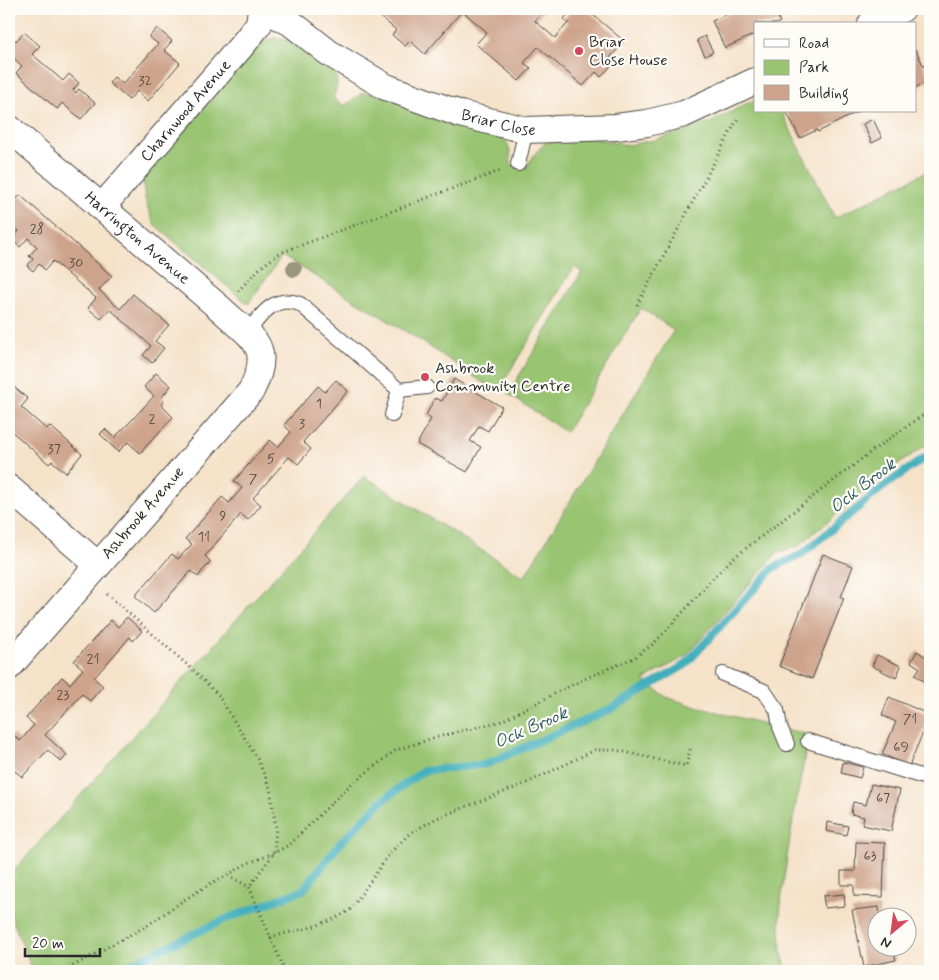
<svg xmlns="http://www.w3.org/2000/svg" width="939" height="980" font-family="Mynerve,sans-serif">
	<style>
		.green { fill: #99c472; stroke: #62784e }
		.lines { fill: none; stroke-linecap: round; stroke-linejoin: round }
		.stream { stroke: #40aebc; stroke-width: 8 }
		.building { fill: #cda38b }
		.service-casing { stroke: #494643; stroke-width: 16 }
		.minor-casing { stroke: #494643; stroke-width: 28 }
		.path { stroke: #494643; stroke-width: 3; stroke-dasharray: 1 4; stroke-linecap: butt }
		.service { stroke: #fff; stroke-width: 14 }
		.minor { stroke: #fff; stroke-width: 26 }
		.tree { fill: #98977e }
		.poi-dot { fill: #d1495b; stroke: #fdfcf7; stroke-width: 2 }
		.labels { text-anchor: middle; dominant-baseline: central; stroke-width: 4.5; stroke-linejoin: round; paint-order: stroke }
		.number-label { font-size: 14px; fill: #544943 }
		.poi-label { font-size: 16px; fill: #2b2b2b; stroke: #fdfcf7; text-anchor: start }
		.street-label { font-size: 16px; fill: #2b2b2b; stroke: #fdfcf7 }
		.water-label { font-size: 18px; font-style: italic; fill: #335f65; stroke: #fdfcf7 }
	</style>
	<rect width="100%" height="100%" fill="#fdfcf7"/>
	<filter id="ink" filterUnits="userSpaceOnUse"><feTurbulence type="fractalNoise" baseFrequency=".02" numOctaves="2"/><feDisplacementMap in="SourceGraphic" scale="10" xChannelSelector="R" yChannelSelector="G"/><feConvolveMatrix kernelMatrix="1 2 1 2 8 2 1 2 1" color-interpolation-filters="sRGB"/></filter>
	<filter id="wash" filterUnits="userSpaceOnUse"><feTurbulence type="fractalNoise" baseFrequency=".0096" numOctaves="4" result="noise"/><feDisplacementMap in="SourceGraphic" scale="20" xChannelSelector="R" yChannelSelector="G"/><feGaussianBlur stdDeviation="1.12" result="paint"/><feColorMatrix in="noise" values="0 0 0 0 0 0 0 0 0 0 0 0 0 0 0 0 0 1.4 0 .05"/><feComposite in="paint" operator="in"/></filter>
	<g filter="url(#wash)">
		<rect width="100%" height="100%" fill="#f5e2c9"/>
		<path class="green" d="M 274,38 L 290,40 L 334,71 C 339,81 337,88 333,98 L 344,106 L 362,93 L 378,94 L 497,133 C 510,143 510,149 511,165 L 526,168 L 533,156 L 545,143 L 557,140 L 592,138 L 627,145 L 655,140 L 712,122 L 755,99 L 755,111 L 781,111 L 835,218 L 930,170 L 930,442 L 885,474 L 797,547 L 778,552 L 686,656 L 644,680 L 666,697 L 697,707 L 809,735 C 801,776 793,816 787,857 C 782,894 774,935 787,971 L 33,971 L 9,911 L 9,876 L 364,476 L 524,577 L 674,330 L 641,308 L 566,432 L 508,394 L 582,272 L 574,267 L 497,392 L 423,342 L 282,256 L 248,304 L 155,225 C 147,208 142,194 144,176 L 260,44 Z"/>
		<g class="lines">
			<polyline class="stream" points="116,971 226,919 303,890 342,841 383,800 423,771 487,764 611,709 685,665 773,568 802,554 883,487 930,454"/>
		</g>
		<g id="blocks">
			<g class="building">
				<polygon points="384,9 545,9 535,21 555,38 568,23 564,19 573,9 586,9 624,41 610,58 614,62 601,77 596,72 583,86 538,47 524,63 531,68 519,81 476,44 487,32 462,11 425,54 410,41 405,46 392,35 396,30 378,15"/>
				<polygon points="738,9 774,9 780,22 776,24 755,24 755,34 725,48 712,21"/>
				<polygon points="157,28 172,41 164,50 180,63 148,101 137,91 129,100 109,83 114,77 123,84 158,44 149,37"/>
				<polygon points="24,32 40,46 32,54 63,81 69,74 79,83 73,90 76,93 79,89 95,103 81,119 62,103 57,109 16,73 22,66 9,54 9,35 16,41"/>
				<polygon points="705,36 713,52 705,56 697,40"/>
				<polygon points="915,49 930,78 930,80 915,88"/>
				<polygon points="786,111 859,111 818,132 817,130 800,138"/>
				<polygon points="873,119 882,138 872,143 863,124"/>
				<polygon points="20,195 112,276 99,290 120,309 133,294 169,325 155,341 164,348 152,363 143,355 151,346 110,309 101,319 96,315 88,308 96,298 53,261 45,270 39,264 33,271 27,266 33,259 29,256 37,247 28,238 20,247 12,240 19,231 17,229 9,238 9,207"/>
				<polygon points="156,373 171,386 161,398 164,401 161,405 173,417 140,453 128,442 118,452 100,434 105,429 114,438 131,421 154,396 144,387"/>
				<polygon points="454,379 502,407 488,431 479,426 470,441 481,447 467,472 417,444 431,419 426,415 435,398 442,401"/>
				<polygon points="336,380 348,391 303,442 311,449 298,464 289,457 253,498 261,505 248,520 241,514 205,556 211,562 204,569 198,577 191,571 154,613 135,596 172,554 178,559 192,544 185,539 222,497 229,503 242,488 234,481 270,440 278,447 291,432 284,425 318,386 325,392"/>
				<polygon points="14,387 28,399 21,407 46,429 50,426 82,454 66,473 52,461 49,464 9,429 9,392"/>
				<polygon points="823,554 853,566 841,597 844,598 812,679 779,666"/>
				<polygon points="127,617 142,631 133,641 130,637 94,678 103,686 90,701 82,694 45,735 67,755 61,762 48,750 22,777 15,771 9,778 9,739 13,734 20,741 34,725 26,718 62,677 70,684 83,669 74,661 111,620 118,627"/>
				<polygon points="930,650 930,685 915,675 920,668 911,662 917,651 926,657"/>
				<polygon points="877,655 901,666 896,678 872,666"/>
				<polygon points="889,697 930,715 909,766 882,754 896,722 882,715"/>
				<polygon points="843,762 863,767 860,778 841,773"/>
				<polygon points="871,784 900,790 891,831 862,825 864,817 851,814 853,802 866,805"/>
				<polygon points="827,822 848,826 846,835 826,831"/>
				<polygon points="856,842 885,843 883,897 854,896 854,885 841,885 841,871 855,871"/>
				<polygon points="844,894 845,906 825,908 823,896"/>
				<polygon points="879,907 880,918 876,918 876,948 893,948 896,960 864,967 852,910"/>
			</g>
		</g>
	</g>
	<g filter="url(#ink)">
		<use href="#blocks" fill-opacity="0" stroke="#494643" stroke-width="1"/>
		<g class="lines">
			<g class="service-casing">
				<g id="service">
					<polyline points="518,164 526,130"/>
					<path d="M 247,333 C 261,315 274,294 300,304 L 399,390"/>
					<polyline points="392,415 399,390 427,387"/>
					<polyline points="723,674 764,691 777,710 780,727 787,744"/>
					<polyline points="808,741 930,779"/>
				</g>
			</g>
			<g class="minor-casing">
				<g id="minor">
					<path id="s1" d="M 261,10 L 274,14 L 291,23 L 329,53 L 386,87 L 460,114 L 526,130 L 616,127 L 647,123 L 684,114 L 755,81"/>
					<polyline points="871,24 902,9"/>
					<path id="s2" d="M 9,128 L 222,310 C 253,339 274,346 251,391 L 9,667"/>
					<path id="s3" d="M 101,208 L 244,43 L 259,24 L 261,9"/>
					<polyline points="9,488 98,565"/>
				</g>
			</g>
			<g class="path">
				<polyline points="238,291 261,267 280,253 502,170"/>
				<polyline points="637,305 738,118"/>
				<polyline points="107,594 192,669 218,695 257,758 270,788 276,828 274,853 249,887 285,971"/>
				<polyline points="228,875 249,887"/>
				<path d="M 270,937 C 298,930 327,926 351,909 L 390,853 L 410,833 L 437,818 L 527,783 L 595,750 L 616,750 L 686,766 L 691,746"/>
				<polyline points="64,971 148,925 184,900 213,882 228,875 246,864 274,853 289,845 349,786 396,750 434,738 501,721 582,680 634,658 653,644 667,630 715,576 732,559 872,451 930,410"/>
			</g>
			<use href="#service" class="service"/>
			<use href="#minor" class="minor"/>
		</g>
		<circle class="tree" cx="294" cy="269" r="8"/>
	</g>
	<g class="poi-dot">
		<circle cx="579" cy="51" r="5"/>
		<circle cx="425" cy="377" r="5"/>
	</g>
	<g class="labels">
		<g class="number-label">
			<text x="145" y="81">32</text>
			<text x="37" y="229">28</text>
			<text x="76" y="263">30</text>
			<text x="319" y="404">1</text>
			<text x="152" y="419">2</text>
			<text x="302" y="424">3</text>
			<text x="54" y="449">37</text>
			<text x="271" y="459">5</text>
			<text x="253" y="479">7</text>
			<text x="223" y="516">9</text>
			<text x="204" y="537">11</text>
			<text x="93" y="659">21</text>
			<text x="63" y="695">23</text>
			<text x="910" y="719">71</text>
			<text x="901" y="747">69</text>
			<text x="883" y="798">67</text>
			<text x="870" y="856">63</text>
		</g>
		<g class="poi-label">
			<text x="589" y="42">Briar<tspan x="589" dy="18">Close House</tspan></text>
			<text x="435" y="368">Ashbrook<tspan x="435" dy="18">Community Centre</tspan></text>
		</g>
		<g class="street-label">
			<text stroke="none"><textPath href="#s3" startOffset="129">Charnwood Avenue</textPath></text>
			<text stroke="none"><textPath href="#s1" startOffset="266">Briar Close</textPath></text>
			<text stroke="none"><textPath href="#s2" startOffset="169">Harrington Avenue</textPath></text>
			<text transform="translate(143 513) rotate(-49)">Ashbrook Avenue</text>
		</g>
		<g class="water-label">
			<text transform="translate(863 486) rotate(-38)">Ock Brook</text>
			<text transform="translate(531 728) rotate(-24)">Ock Brook</text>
		</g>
	</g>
	<rect width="939" height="980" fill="none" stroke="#fdfcf7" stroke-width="30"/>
	<rect x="754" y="22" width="162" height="90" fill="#fdfcf7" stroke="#a9a8a5"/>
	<rect x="764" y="39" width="25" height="8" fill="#ffffff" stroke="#a9a8a5"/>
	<text x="799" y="48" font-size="15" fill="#2b2b2b">Road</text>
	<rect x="764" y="60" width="25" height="15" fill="#99c472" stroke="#a9a8a5"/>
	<text x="799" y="72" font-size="15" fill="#2b2b2b">Park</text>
	<rect x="764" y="85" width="25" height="15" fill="#cda38b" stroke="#a9a8a5"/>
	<text x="799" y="98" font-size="15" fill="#2b2b2b">Building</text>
	<g transform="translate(892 932) rotate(209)"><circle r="24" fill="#fdfcf7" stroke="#a9a8a5"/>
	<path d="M0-4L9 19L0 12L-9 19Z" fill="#d1495b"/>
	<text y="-8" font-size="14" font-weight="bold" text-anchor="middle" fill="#2b2b2b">N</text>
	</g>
	<path d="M25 948v8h75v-8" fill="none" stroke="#2b2b2b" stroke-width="2.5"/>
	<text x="32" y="948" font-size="15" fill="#2b2b2b" stroke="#fdfcf7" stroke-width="4" paint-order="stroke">20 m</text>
</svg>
